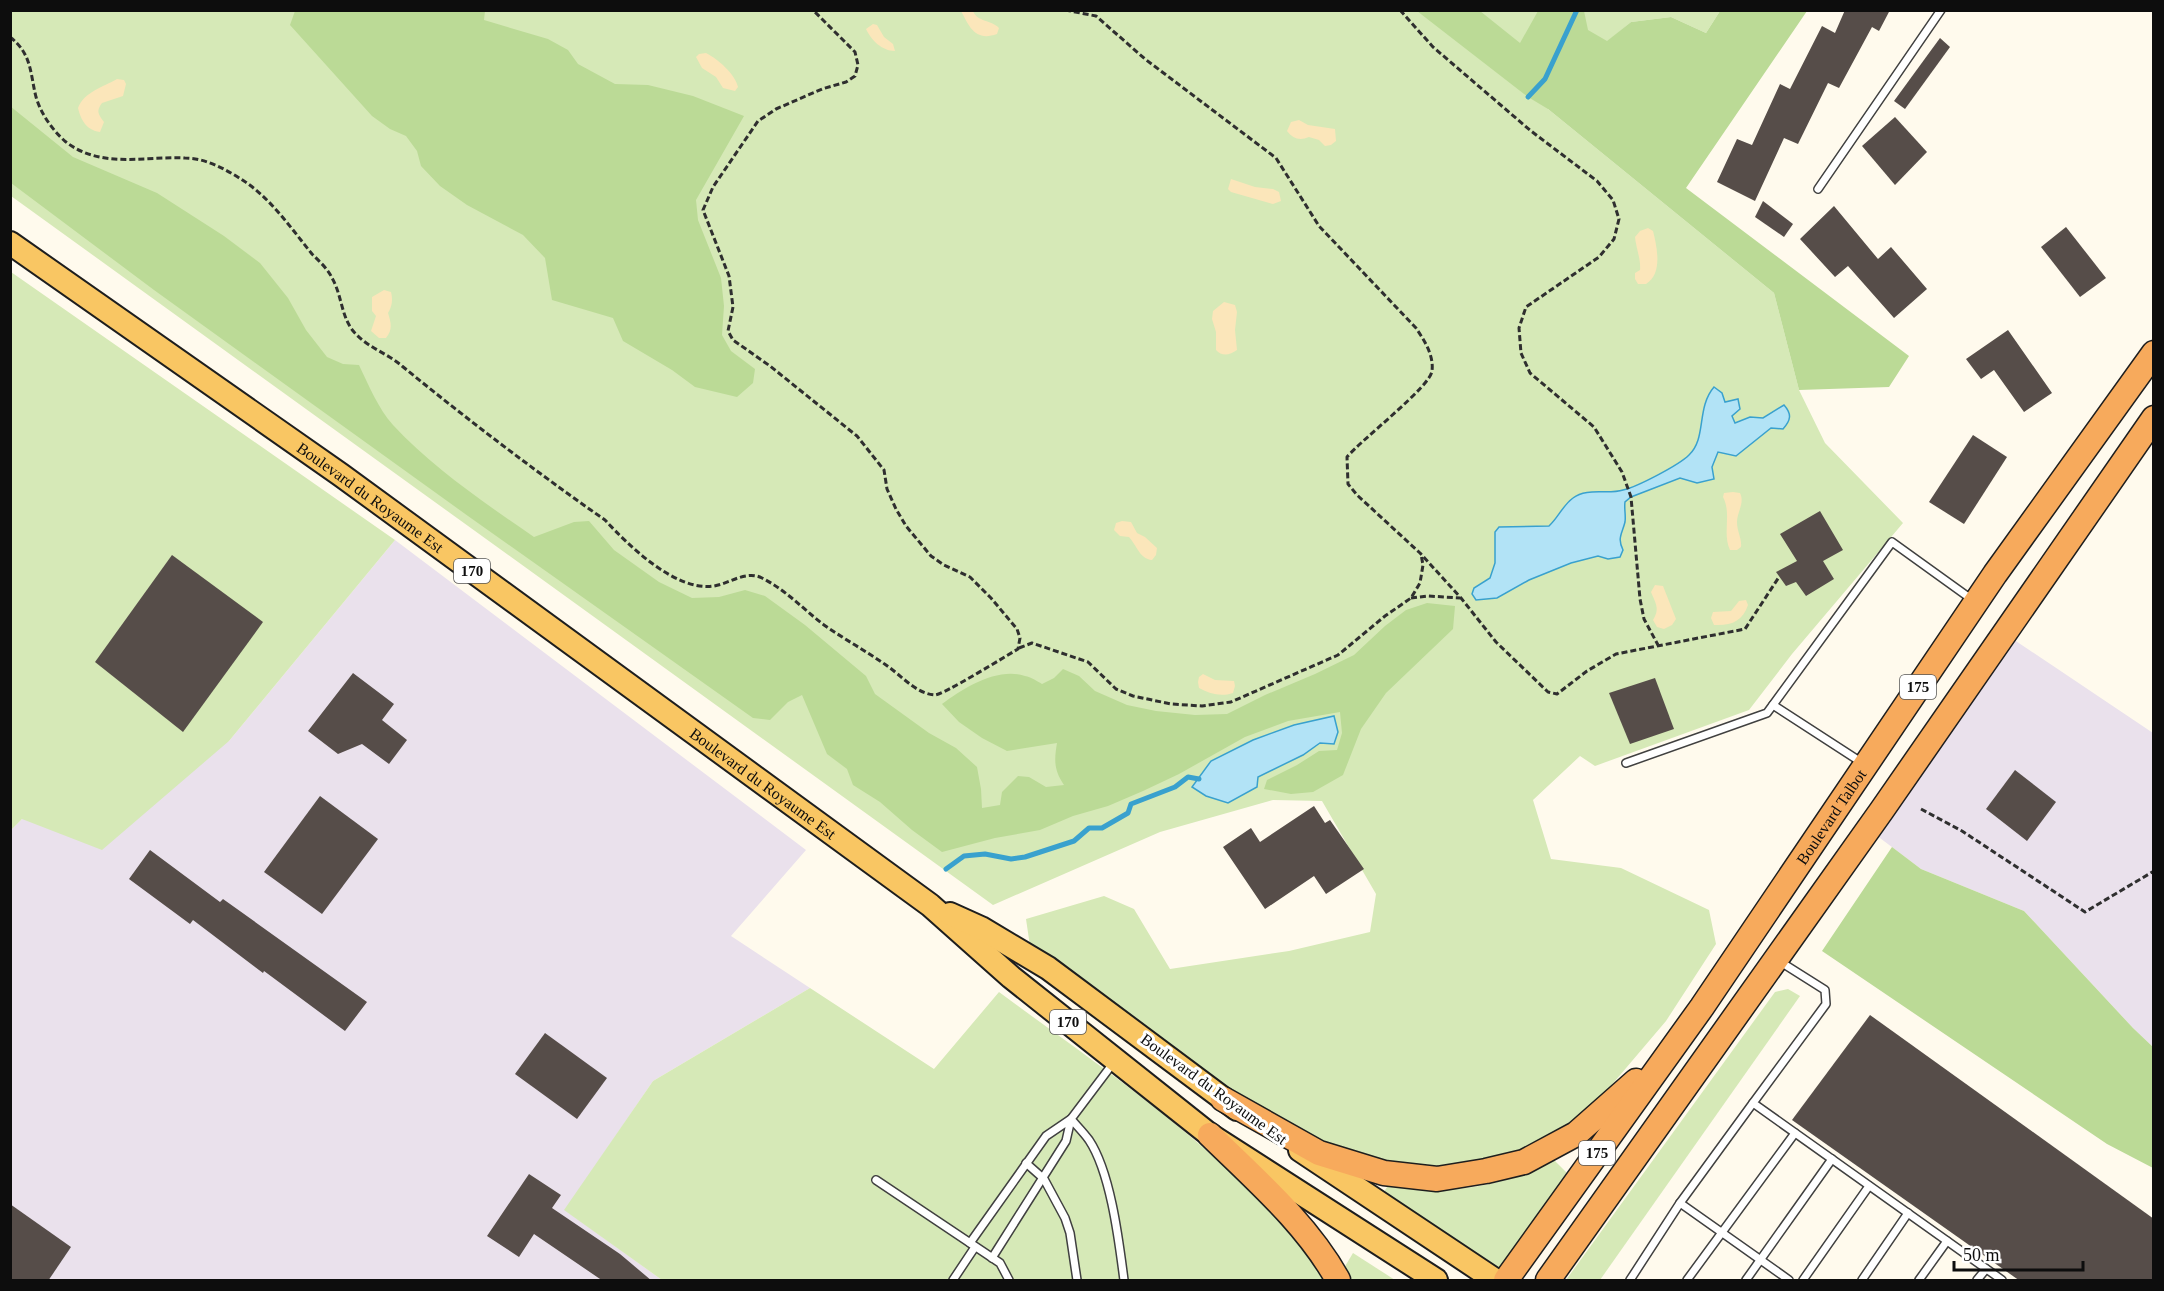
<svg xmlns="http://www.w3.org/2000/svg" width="2164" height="1291" font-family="Georgia,serif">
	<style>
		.industrial { fill: #eae1ec }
		.green { fill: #d6e9b7; fill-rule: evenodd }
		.forest { fill: #bbda96 }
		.sand { fill: #fbe6ba }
		.water { fill: #b2e3f6; stroke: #39a1ce; stroke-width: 1.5 }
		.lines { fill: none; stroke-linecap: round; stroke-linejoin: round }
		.stream { stroke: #39a1ce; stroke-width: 5 }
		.building { fill: #564d49 }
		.service-casing { stroke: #404040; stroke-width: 10 }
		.primary-casing { stroke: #1e1e1e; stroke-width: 26 }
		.trunk-casing { stroke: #1e1e1e; stroke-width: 27 }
		.path { stroke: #2f2f2f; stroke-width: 3; stroke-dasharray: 6 3; stroke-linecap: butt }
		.service { stroke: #fff; stroke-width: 7 }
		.primary { stroke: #f9c663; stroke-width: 22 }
		.trunk { stroke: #f7aa5c; stroke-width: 24 }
		.labels { text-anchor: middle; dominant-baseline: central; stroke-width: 6; stroke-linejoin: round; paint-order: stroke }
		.shield { fill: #fff; stroke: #565656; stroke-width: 1.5 }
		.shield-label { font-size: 15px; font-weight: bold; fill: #0d0d0d }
		.street-label { font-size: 16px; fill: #0d0d0d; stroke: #fff }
	</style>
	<rect width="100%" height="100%" fill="#fffaed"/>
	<g class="industrial">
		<polygon points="395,540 806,850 731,936 810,988 653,1081 565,1210 662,1280 11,1280 11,830 22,819 229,741"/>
		<polygon points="2004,633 2153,733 2153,1047 2133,1028 2024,911 1921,869 1868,829"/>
	</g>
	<g class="green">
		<path d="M 11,11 L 1720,11 L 1706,33 L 1671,17 L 1631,22 L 1608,41 L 1548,109 L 1774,293 L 1799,390 L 1825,443 L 1903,523 L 1792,654 L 1749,710 L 1595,766 L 1580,756 L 1533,800 L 1551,859 L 1621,868 L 1709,910 L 1716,944 L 1666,1021 L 1598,1101 L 1550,1137 L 1507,1158 L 1465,1169 L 1376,1162 L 1336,1147 L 1262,1110 L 1196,1067 L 1030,946 L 1026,919 L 1104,896 L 1134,909 L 1170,969 L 1289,951 L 1370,932 L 1376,894 L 1322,801 L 1273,800 L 1160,832 L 993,905 L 11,196 ZM 1334,716 L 1338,732 L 1303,755 L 1258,777 L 1193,788 L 1211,761 Z"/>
		<polygon points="11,272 395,540 229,741 102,850 22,819 11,830"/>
		<path d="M 810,988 L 934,1069 L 999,992 C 1092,1061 1189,1125 1268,1210 C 1290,1233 1310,1254 1327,1280 L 662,1280 L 564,1210 L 653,1081 Z"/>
		<polygon points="1788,989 1800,996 1600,1280 1566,1280 1775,992"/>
		<path d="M 1552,1158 L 1568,1174 L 1493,1279 L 1380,1198 L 1389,1184 C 1429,1193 1475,1191 1514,1177 C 1527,1173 1539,1165 1552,1158 Z"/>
		<polygon points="1353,1253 1395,1280 1349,1280 1344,1268"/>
	</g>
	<g class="forest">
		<polygon points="295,11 485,11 484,20 548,39 568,50 578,64 615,84 648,85 693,96 744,116 696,200 698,220 721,278 724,306 722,335 731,351 755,369 753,383 737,397 695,387 672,370 623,341 613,318 552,300 545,258 523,235 467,205 440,186 421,166 417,151 406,136 390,129 372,116 290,25"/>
		<polygon points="1417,11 1480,11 1520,43 1538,11 1584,11 1588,30 1607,41 1631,22 1671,17 1706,33 1720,11 1807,11 1686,188 1909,356 1889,387 1799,390 1774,293 1548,109 1528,97"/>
		<path d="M 10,106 L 73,157 L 157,193 L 224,236 L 260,263 L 288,298 L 306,330 L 327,357 L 343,364 L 359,365 C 369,386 378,408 393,425 C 433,468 486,504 534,537 L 574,522 L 589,521 L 614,550 L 659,582 L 692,598 L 719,597 L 745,590 L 765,596 L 805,625 L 866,676 L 875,694 L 929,733 L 956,748 L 977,767 L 981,789 L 982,808 L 1000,805 L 1002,792 L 1018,776 L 1029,777 L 1046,787 L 1064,785 C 1054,770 1054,761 1057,743 L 1007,751 L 982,738 L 959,722 L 942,704 C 964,688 997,667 1025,676 C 1031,677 1037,681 1042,684 L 1054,678 L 1063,669 L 1079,676 L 1095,691 L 1127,705 L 1156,711 L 1195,715 L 1227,714 L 1265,695 L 1315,674 L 1354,655 L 1385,626 L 1406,610 L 1427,603 L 1455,606 L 1453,629 L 1386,693 L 1361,729 L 1343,775 L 1313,792 L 1291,794 L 1264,789 L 1267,780 L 1297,765 L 1319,751 L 1337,750 L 1342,733 L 1340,712 L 1288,721 L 1245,737 L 1179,774 L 1143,791 L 1108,806 L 1073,816 L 1040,830 L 995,838 L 942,852 L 912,830 L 880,802 L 853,785 L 847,769 L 827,754 L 802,695 L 788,702 L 770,720 L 753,718 L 468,516 L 154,290 L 11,183 Z"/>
		<polygon points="1892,847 1921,869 2024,911 2133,1028 2153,1047 2153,1168 2107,1144 1822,951"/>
	</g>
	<g class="sand">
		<path d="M 961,11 L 973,11 C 977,22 992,20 999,28 L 997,34 C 975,42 969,26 961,11 Z"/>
		<path d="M 873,24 L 877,25 L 884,37 L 893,44 L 895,51 C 882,51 871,40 866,29 Z"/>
		<path d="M 706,53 C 718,59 735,74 738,87 L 735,91 L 723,88 L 716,77 L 702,68 L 696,57 L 699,54 Z"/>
		<path d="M 117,79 L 124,80 L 126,84 L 123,96 L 102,103 C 96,111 98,114 104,122 L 100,132 C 86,130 81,120 78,108 C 84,92 103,87 117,79 Z"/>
		<path d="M 1299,120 L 1308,125 L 1335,129 L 1336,141 L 1331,145 L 1325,146 L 1319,140 L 1309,137 C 1300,141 1293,139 1287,131 L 1291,122 Z"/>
		<polygon points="1231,179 1255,187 1273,189 1279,192 1281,201 1273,204 1231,192 1228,189"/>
		<path d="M 1648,228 L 1653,231 C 1657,247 1663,274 1646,284 L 1638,284 L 1635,279 L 1635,273 L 1640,270 C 1641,259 1636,248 1635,237 L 1640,231 Z"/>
		<path d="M 384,290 L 391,292 C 393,300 392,306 388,313 C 391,323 393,329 386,338 L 379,338 L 371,331 L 376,316 L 372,311 L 372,297 Z"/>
		<path d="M 1224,302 L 1235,305 L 1237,312 L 1235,330 L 1237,350 C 1230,355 1222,357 1216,350 L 1216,332 L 1212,319 L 1213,311 Z"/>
		<path d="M 1733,492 L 1740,493 C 1745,503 1737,512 1737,522 C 1737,532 1742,538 1741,547 L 1737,550 L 1730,550 C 1722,533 1732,514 1723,497 L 1724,493 Z"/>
		<path d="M 1122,521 L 1131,522 L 1137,533 L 1145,537 L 1157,548 L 1156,555 L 1152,560 C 1140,559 1137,546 1129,537 L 1120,536 L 1114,530 L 1116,523 Z"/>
		<path d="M 1655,585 L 1663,586 L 1676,619 L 1672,625 L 1664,629 L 1657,627 L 1653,620 C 1660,609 1656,604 1651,592 Z"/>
		<path d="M 1746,600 L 1748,605 C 1743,621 1731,626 1714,625 L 1711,618 L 1713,612 L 1731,611 L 1739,601 Z"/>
		<path d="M 1203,674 L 1215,680 L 1234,681 L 1235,686 L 1233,693 C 1221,697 1210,694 1199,688 L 1198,682 L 1199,677 Z"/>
	</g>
	<g class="water">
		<path d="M 1714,387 L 1722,393 L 1725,402 L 1738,399 L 1740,409 L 1732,416 L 1735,423 L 1750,417 L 1763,418 L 1784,405 C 1792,414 1791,420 1783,429 L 1771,428 L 1736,456 L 1718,452 L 1712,467 L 1714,479 L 1697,483 L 1680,478 L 1631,497 L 1625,502 C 1624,508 1626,516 1625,522 C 1622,534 1617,538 1623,550 L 1620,557 L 1608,559 L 1598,556 L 1571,563 L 1529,580 L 1497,598 L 1476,600 L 1472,594 L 1474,588 L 1490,578 L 1495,563 L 1495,532 L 1499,527 L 1549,526 C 1558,518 1563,505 1573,498 C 1587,487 1608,495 1623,490 C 1637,487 1679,465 1689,455 C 1707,438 1696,408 1714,387 Z"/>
		<polygon points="1334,716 1338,732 1334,744 1320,743 1303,755 1258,777 1257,787 1228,803 1206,796 1192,787 1211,761 1253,740 1294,725"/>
	</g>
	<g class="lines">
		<g class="stream">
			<polyline points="1528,97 1545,79 1577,10"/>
			<polyline points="946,869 964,856 985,854 1011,859 1025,857 1074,841 1089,828 1102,828 1128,813 1131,804 1175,787 1188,777 1199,779"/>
		</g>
	</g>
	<g class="building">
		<polygon points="1845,10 1890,10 1879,31 1872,27 1839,88 1828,83 1798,144 1784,138 1755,201 1717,182 1737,139 1752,145 1780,84 1790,89 1822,26 1835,33"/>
		<polygon points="1940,38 1950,47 1905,109 1894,101"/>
		<polygon points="1895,117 1927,152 1895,185 1862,146"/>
		<polygon points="1763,201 1793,224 1784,237 1755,217"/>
		<polygon points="1834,206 1878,259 1891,247 1927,289 1894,318 1848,266 1835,277 1800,239"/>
		<polygon points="2066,227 2106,278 2080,297 2041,247"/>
		<polygon points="2008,330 2052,393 2024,412 1994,370 1981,379 1966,359"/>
		<polygon points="1973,435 2007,457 1964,524 1929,502"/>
		<polygon points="1820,511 1843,550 1823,561 1834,579 1806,596 1796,582 1786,586 1776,572 1797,561 1780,534"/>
		<polygon points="172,555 263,622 183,732 95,662"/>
		<polygon points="353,673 394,704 382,720 407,740 389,764 362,744 338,754 308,731"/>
		<polygon points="1655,678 1674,729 1630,744 1609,693"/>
		<polygon points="2015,770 2056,802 2027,841 1986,809"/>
		<polygon points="320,796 378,839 322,914 264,872"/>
		<polygon points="1314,806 1325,823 1330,820 1364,869 1326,894 1314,876 1265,909 1223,847 1251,828 1260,842"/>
		<polygon points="150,850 220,902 223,899 367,1002 345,1031 264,971 263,973 193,920 190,924 129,879"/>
		<polygon points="1870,1015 2154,1219 2154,1281 2020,1281 1792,1120"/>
		<polygon points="545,1033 607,1078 577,1119 515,1074"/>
		<polygon points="529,1174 561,1195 552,1208 620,1254 652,1281 603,1281 534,1234 519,1257 487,1236"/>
		<polygon points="10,1204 71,1247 48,1281 10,1281"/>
	</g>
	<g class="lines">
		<g class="service-casing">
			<g id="service">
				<polyline points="1818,189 1941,10"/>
				<polyline points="1773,705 1864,764"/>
				<polyline points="1626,763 1767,713 1892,542 1974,601"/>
				<polyline points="1779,961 1825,990 1826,1004 1753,1103 2002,1280"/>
				<path d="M 1114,1062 L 1071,1119 C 1077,1126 1084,1133 1089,1140 C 1111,1173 1119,1242 1124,1280"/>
				<polyline points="1026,1163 1044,1179 1065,1218 1070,1233 1077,1280"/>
				<polyline points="876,1180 1000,1263 1009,1280"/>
				<polyline points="1680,1203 1789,1280"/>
				<polyline points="970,1243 1046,1136 1071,1119 1066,1141 992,1258"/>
				<polyline points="953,1280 975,1247"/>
				<polyline points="1630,1280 1680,1203 1753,1103"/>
				<polyline points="1687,1280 1795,1133"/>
				<polyline points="1746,1280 1832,1159"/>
				<polyline points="1803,1280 1869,1186"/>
				<polyline points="1862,1280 1908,1213"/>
				<polyline points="1919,1280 1947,1241"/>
				<polyline points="1977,1280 1986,1269"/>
			</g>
		</g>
		<g class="primary-casing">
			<g id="primary">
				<path id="s1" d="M 10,243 L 341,475 L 930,905 L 1011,977 L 1210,1135 L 1436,1280"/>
				<polyline points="950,914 981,928 1048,968 1237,1109"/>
				<polyline points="1300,1150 1495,1280"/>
			</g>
		</g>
		<g class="trunk-casing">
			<g id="trunk">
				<polyline points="1223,1099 1319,1153 1384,1173 1437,1179 1486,1171 1524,1162 1576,1134 1636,1081"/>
				<path d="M 1210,1135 C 1256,1180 1307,1224 1338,1280"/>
				<path id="s2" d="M 1506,1280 L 1702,1007 L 1995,574 L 2154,353"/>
				<polyline points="1548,1280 1882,810 2154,418"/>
			</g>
		</g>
		<g class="path">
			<path d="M 1065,10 L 1096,16 L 1145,59 L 1276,158 L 1319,226 L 1416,328 C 1424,340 1434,355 1432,371 C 1430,387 1362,439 1347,457 L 1348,484 L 1357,495 L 1420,553 L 1461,598 L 1496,642 L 1548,692 L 1557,694 L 1587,671 L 1616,654 L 1745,629 L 1779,577"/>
			<polyline points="1400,10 1433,47 1531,131 1597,181 1613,200 1619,219 1614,239 1599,257 1526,307 1519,328 1521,353 1530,373 1594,427 1622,472 1631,497 1640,599 1644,619 1658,645"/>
			<path d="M 10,37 C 32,54 30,73 36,97 C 41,114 53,131 66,142 C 101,169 145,156 185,158 C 206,158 227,170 244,181 C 271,199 291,228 312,254 C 319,261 328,269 332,278 C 342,295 341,317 354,332 C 368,348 387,353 402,366 C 468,420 535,471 605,520 C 629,546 676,592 714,586 C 731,583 746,570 762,578 C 786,590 803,609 824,625 C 844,639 866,651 886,665 C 901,675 916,694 935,695 C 943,695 1006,656 1018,649 L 1020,638 L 1017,629 L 991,598 L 970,577 L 944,565 L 931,556 L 906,526 L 896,509 L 887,489 L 884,470 L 857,436 L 770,366 L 733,340 L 728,331 L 733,307 L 729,276 L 703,210 L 713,187 L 758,121 L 776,109 L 822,89 L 846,82 L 855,76 L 858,65 L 855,52 L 813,10"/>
			<polyline points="1411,598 1428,596 1460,598"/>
			<polyline points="1019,648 1032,643 1088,662 1116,689 1133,696 1171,704 1202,706 1231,702 1338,655 1385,616 1411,598 1420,583 1423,565 1421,554"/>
			<polyline points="1921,809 1962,831 2085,912 2154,871"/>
		</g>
		<use href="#service" class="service"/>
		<use href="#primary" class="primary"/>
		<use href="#trunk" class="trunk"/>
	</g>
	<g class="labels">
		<g class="shield">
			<rect x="454" y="559" width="36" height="24" rx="4.5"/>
			<rect x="1900" y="675" width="36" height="24" rx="4.5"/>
			<rect x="1050" y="1010" width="36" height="24" rx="4.5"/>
			<rect x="1579" y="1141" width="36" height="24" rx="4.5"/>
		</g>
		<g class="shield-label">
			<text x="472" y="571">170</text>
			<text x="1918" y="687">175</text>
			<text x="1068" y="1022">170</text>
			<text x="1597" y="1153">175</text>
		</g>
		<g class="street-label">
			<text stroke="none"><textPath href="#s1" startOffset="441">Boulevard du Royaume Est</textPath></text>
			<text stroke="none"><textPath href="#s1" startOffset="927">Boulevard du Royaume Est</textPath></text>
			<text stroke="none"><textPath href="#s2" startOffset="566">Boulevard Talbot</textPath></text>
			<text transform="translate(1214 1089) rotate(36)">Boulevard du Royaume Est</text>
		</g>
	</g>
	<rect width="2164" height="1291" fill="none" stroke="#0d0d0d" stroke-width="24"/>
	<path d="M1954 1261v9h129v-9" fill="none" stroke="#0d0d0d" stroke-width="3"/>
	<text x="1963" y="1261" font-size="18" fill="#0d0d0d" stroke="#ffffff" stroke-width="4.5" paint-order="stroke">50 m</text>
</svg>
